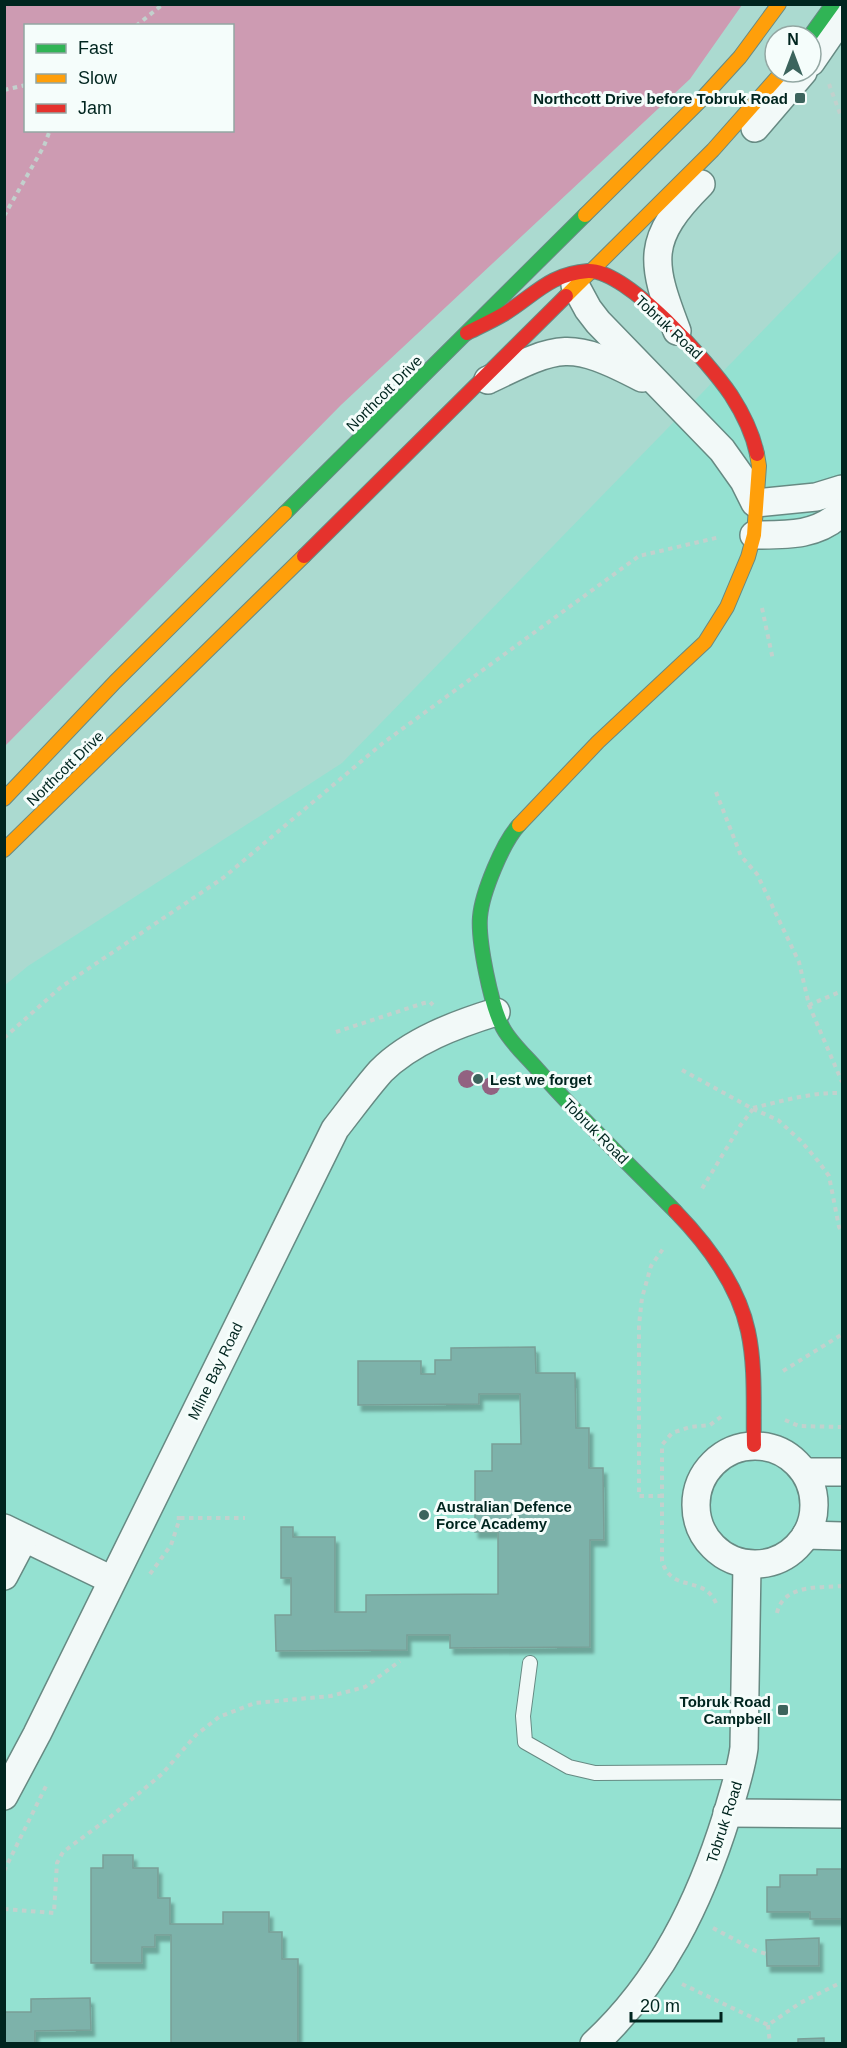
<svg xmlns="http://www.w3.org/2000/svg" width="847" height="2048" font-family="Arial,sans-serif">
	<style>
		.built { fill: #94e1d1 }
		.forest { fill: #cd9bb2; fill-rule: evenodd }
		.building { fill: #7db2aa; stroke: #799f97; stroke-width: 1.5; filter: url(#shadow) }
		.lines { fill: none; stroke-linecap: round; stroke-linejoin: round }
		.lane-casing { stroke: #678a83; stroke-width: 16 }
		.street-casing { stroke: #678a83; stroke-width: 30 }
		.fast-casing { stroke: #678a83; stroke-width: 16 }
		.slow-casing { stroke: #678a83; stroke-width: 16 }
		.jam-casing { stroke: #678a83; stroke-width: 16 }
		.path { stroke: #c2d1cd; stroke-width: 4; stroke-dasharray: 4.5 4.5; stroke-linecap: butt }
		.lane { stroke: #f2f9f8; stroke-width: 14 }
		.street { stroke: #f2f9f8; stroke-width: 27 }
		.fast { stroke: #30b455; stroke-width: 14 }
		.slow { stroke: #ff9f0a; stroke-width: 14 }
		.jam { stroke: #e5322d; stroke-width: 14 }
		.tree { fill: #926281 }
		.poi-dot { fill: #3c645d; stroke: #f5fdfb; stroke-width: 2 }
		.labels { text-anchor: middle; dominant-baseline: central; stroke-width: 6; stroke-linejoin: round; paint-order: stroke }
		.poi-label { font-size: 15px; font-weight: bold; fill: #00251f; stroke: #f5fdfb; text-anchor: end }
		.street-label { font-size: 15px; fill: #00251f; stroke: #f5fdfb }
	</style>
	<defs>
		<filter id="shadow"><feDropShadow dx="3.5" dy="6" stdDeviation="1.5" flood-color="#0004"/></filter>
	</defs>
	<rect width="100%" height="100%" fill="#abdad0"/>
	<polygon class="built" points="842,249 842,2043 5,2043 4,986 28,966 342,763"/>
	<path class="forest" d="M 5,4 L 742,5 L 690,79 L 341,405 L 5,746 ZM 26,26 L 232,26 L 232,130 L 26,130 Z"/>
	<g class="building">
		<polygon points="535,1347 536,1373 575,1373 576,1428 589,1428 589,1468 603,1468 604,1540 590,1540 590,1647 450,1648 450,1635 407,1635 407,1650 276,1651 275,1615 291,1615 291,1578 281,1578 281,1527 293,1527 293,1537 335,1537 335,1612 366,1612 366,1595 498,1594 498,1532 475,1532 475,1471 492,1471 492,1444 521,1444 520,1394 479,1394 479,1404 358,1405 358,1361 421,1361 421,1374 435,1374 435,1360 451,1360 451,1348"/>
		<polygon points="103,1855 133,1855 133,1868 158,1868 158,1898 170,1898 170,1924 223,1924 223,1912 269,1912 269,1932 282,1932 282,1959 298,1959 298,2044 171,2044 171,1935 155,1935 155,1947 142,1947 142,1963 91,1963 91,1868 103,1868"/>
		<polygon points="817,1869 842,1869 842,1919 810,1919 810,1912 767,1912 767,1887 780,1887 780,1875 817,1875"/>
		<polygon points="819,1938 819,1966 767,1966 766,1940"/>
		<polygon points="90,1998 91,2030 35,2031 35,2044 4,2044 4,2012 31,2012 31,1999"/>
		<polygon points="824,2038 824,2044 798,2044 798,2039"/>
	</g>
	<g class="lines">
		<g class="lane-casing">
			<polyline id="lane" points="530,1663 523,1716 525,1742 569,1767 595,1773 740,1772"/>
		</g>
		<g class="street-casing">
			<g id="street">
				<polyline points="811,62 842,17"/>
				<polyline points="755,128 803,72"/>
				<polyline points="575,285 588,309 598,322 722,450 744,481 755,503 816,497 842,489"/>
				<path d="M 677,331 C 650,261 646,239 701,184"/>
				<path d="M 488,380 C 560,345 569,340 642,378"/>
				<path d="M 754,535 C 787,535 818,536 842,512"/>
				<circle cx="755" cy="1505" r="59"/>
				<polyline points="805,1472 842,1472"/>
				<polyline points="4,1528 112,1580"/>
				<polyline points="806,1535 842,1536"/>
				<polyline points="4,1576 24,1538"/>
				<path d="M 4,1796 L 37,1734 L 335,1129 C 350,1110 365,1089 381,1071 C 411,1041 457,1024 496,1012"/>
				<polyline points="727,1813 842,1814"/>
				<path d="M 594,2044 C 661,1982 700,1902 727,1815 C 733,1793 741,1771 744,1748 L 747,1564"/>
			</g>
		</g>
		<g class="fast-casing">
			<g id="fast">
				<polyline points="810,36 833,4"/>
				<polyline points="285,513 585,215"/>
				<path d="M 519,825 C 503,842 482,893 480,917 C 478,941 491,1006 503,1028 C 511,1043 527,1057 538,1070 C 581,1119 629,1164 675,1211"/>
			</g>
		</g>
		<g class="slow-casing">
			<g id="slow">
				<polyline points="585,215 699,102 740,57 779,4"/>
				<polyline points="566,296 713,150 782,72"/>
				<polyline points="4,799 115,682 285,513"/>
				<polyline points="519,825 598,742 705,642 727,607 748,557 754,535 759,466 757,454"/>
				<polyline points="4,850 304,556"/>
			</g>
		</g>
		<g class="jam-casing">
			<g id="jam">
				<path d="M 467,333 C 479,327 492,321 504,314 C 535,295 549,274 588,271 C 627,269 710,364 731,395 C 742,412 753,435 757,454"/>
				<polyline points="304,556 566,296"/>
				<path d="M 675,1211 C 707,1244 738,1284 748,1331 C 756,1368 753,1407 754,1445"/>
			</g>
		</g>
		<g class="path">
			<polyline points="136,26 163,4"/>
			<polyline points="829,84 842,119"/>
			<polyline points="4,90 26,85"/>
			<polyline points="4,216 44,146 50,130"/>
			<polyline points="762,608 773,660"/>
			<polyline points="716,792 741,856 757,874 799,962 809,1005 842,991"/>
			<polyline points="809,1005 842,1082"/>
			<polyline points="336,1032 424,1003 430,1002 433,1005"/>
			<polyline points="4,1038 61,987 223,878 383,743 639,556 720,537"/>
			<polyline points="682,1070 753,1109 740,1126 700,1192"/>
			<path d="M 753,1108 C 782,1101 812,1092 842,1093"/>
			<polyline points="753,1109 778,1120 801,1141 818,1161 829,1176 839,1227 842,1231"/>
			<polyline points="783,1371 841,1335 842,1333"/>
			<polyline points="785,1420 799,1426 842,1427"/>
			<polyline points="662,1496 639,1496 639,1325 642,1298 651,1266 665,1246"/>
			<polyline points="180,1518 245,1518"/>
			<polyline points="150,1574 171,1545 180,1518 176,1518"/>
			<path d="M 716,1603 C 703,1574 672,1594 662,1561 L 662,1445 L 672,1433 L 690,1427 L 710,1425 L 722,1416"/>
			<path d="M 777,1613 C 783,1584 820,1588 842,1586"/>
			<polyline points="4,1871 46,1786 46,1782"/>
			<polyline points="4,1909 54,1913 57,1863 63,1852 109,1818 162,1774 196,1735 219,1717 255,1703 331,1696 365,1687 400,1661"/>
			<polyline points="713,1928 756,1951 767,1954"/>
			<polyline points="682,1984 768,2025 800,2003 842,1982"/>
			<polyline points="768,2025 770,2044"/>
		</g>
		<use href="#lane" class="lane"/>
		<use href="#street" class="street"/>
		<use href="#fast" class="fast"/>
		<use href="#slow" class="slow"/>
		<use href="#jam" class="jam"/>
	</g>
	<g class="tree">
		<circle cx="467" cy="1079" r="9"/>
		<circle cx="491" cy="1086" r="9"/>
	</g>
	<g class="poi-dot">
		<rect x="794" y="92" width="12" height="12" rx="3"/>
		<circle cx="478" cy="1079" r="6"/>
		<circle cx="424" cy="1515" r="6"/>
		<rect x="777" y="1704" width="12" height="12" rx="3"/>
	</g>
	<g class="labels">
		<g class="poi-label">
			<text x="788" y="98">Northcott Drive before Tobruk Road</text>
			<text x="490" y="1079" text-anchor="start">Lest we forget</text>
			<text x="436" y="1506" text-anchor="start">Australian Defence<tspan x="436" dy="17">Force Academy</tspan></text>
			<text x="771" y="1701">Tobruk Road<tspan x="771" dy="17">Campbell</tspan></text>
		</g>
		<g class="street-label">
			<text transform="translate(669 327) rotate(43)">Tobruk Road</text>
			<text transform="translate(384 393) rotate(-45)">Northcott Drive</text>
			<text transform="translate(65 768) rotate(-44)">Northcott Drive</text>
			<text transform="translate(596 1131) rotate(45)">Tobruk Road</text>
			<text transform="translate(215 1371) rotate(-64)">Milne Bay Road</text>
			<text transform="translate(724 1822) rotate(-72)">Tobruk Road</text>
		</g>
	</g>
	<rect width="847" height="2048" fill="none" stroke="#00251f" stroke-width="12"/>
	<rect x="24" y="24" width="210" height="108" fill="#f5fdfb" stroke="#93a7a3" stroke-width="1.5"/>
	<rect x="36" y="44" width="30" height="9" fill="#30b455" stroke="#93a7a3" stroke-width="1.5"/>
	<text x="78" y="54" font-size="18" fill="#00251f">Fast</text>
	<rect x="36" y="74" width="30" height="9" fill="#ff9f0a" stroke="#93a7a3" stroke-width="1.5"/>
	<text x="78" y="84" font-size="18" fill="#00251f">Slow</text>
	<rect x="36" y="104" width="30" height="9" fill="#e5322d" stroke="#93a7a3" stroke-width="1.5"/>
	<text x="78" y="114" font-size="18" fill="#00251f">Jam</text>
	<g transform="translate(793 54)"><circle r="28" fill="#f5fdfb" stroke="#93a7a3" stroke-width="1.5"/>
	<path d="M0-4.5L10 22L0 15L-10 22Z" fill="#3c645d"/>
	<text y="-9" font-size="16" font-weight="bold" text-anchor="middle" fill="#00251f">N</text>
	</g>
	<path d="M631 2012v9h90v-9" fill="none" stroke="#00251f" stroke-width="3"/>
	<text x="640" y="2012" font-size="18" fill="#00251f" stroke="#f5fdfb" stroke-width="4.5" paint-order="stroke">20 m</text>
</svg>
